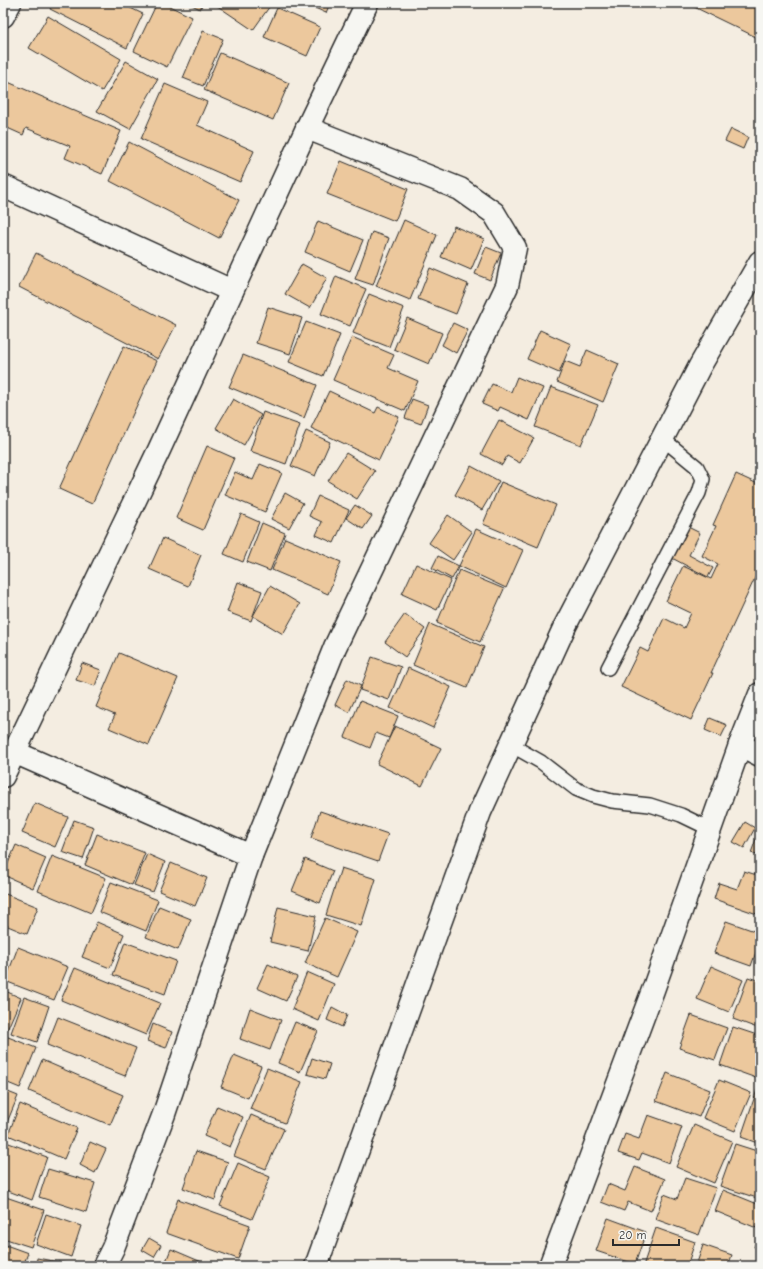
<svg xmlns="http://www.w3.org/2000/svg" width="763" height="1269" font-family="'Comic Neue',sans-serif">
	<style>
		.building { fill: #ecc89d; stroke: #2b2b2b }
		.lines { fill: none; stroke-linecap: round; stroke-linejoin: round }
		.lane-casing { stroke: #2b2b2b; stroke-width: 16 }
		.street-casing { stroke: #2b2b2b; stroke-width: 25 }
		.secondary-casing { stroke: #2b2b2b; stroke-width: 25 }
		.lane { stroke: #f6f6f2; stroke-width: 13 }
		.street { stroke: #f6f6f2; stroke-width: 22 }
		.secondary { stroke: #f6f6f2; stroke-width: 22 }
	</style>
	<rect width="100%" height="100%" fill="#f4ede1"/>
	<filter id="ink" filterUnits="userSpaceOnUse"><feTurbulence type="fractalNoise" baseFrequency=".025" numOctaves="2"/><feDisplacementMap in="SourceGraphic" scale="8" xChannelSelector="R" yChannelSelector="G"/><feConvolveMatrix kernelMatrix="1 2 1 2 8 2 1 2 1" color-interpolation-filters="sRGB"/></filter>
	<g filter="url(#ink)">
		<g class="building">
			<polygon points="53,3 120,3 143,14 127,48 50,9"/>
			<polygon points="157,3 163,3 192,17 167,67 134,51"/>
			<polygon points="188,3 203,3 200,9"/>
			<polygon points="218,3 272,3 253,30 216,5"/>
			<polygon points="304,3 330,3 326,13"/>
			<polygon points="686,3 760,3 760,39"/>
			<polygon points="277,8 320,27 307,56 264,37"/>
			<polygon points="48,16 121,59 102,91 29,48"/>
			<polygon points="203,31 223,39 203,86 183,78"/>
			<polygon points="220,53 289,83 273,120 204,90"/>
			<polygon points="126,61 158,79 130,129 97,111"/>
			<polygon points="8,82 121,131 102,174 65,158 70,146 26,128 23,135 3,126 3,92"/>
			<polygon points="165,84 207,102 197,125 254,151 240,182 141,139"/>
			<polygon points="731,129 748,137 743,149 725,141"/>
			<polygon points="129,142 239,200 219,238 110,181"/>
			<polygon points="341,161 408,189 395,221 327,194"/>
			<polygon points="404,220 437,235 410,300 376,286"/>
			<polygon points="318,221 363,240 350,271 305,252"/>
			<polygon points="454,226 484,239 471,270 441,257"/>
			<polygon points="372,232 389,238 373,285 355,279"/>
			<polygon points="486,247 501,253 490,280 475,274"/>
			<polygon points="36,253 176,325 158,359 19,287"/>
			<polygon points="302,264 327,278 310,308 285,294"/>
			<polygon points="430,268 468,284 456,314 418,299"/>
			<polygon points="336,276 366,289 350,326 321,314"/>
			<polygon points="369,294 404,308 389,347 353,333"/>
			<polygon points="268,307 302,318 290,354 256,343"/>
			<polygon points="407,318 442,333 429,364 394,349"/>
			<polygon points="306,322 340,335 323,376 289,362"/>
			<polygon points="453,323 468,330 456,353 442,345"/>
			<polygon points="540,330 571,344 559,373 527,359"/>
			<polygon points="352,337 394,355 388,368 418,381 405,411 333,380"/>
			<polygon points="124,346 157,361 92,504 59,489"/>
			<polygon points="587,350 619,364 603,402 557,382 565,361 580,367"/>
			<polygon points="243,355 317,385 304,418 229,387"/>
			<polygon points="517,377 543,388 529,420 500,407 498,411 482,404 492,384 511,392"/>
			<polygon points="551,387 598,405 581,445 535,427"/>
			<polygon points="329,391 375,413 378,407 399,417 379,460 311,428"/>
			<polygon points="233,399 261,415 244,445 216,428"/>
			<polygon points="412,399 428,405 421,424 405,418"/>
			<polygon points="263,412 300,425 286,464 250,451"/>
			<polygon points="499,420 534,438 520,463 507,456 502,465 481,454"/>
			<polygon points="306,431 330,442 315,476 291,466"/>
			<polygon points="207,446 234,458 203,530 176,518"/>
			<polygon points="346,453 375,471 357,499 328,481"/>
			<polygon points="260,464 282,473 265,512 225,495 235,472 253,480"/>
			<polygon points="471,466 499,481 482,510 455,495"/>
			<polygon points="736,474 760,485 760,567 711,673 713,673 691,720 621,687 640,648 648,652 664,618 684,628 691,613 666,601 683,566 711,579 718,564 702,556 716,526 713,525"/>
			<polygon points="501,482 556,505 538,547 483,524"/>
			<polygon points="285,493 303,503 289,528 271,519"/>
			<polygon points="318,496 349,510 334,543 316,535 322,522 309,516"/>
			<polygon points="355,505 372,516 363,529 346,518"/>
			<polygon points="241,514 259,522 243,562 224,554"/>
			<polygon points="448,515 472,532 453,560 429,543"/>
			<polygon points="262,523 285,533 270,571 247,562"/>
			<polygon points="686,526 700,533 689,555 713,568 708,577 670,557"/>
			<polygon points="476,529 523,550 506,588 459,566"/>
			<polygon points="163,538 201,555 188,586 149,569"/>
			<polygon points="285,538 341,562 328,594 272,570"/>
			<polygon points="438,556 459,566 452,579 432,568"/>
			<polygon points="416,564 451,580 437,610 402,594"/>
			<polygon points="459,570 504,589 480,642 437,623"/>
			<polygon points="238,582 262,591 251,621 227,612"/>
			<polygon points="270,586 300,604 283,634 253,616"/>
			<polygon points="405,614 425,629 405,657 385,642"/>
			<polygon points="430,624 484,647 467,688 413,665"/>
			<polygon points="119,653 178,678 149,745 109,728 115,715 96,707"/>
			<polygon points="372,657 401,667 389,700 360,690"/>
			<polygon points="82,663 101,670 95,686 76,680"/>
			<polygon points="408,668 451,687 433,728 390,708"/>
			<polygon points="347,679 361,686 349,712 335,705"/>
			<polygon points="360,701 398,716 389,738 376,733 370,748 345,737"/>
			<polygon points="710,718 727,725 721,737 705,730"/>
			<polygon points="395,726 441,748 422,786 377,764"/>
			<polygon points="35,803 68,817 55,847 22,833"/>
			<polygon points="320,811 388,834 378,861 311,838"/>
			<polygon points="74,820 94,827 83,859 62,852"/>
			<polygon points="745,822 755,828 744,848 733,842"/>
			<polygon points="760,828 760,856 751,853"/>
			<polygon points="97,834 145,853 132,885 85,865"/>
			<polygon points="16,845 46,858 33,888 3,875"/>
			<polygon points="147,854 165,862 153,892 134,885"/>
			<polygon points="52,856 106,878 91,913 38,891"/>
			<polygon points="305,859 333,871 320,903 292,891"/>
			<polygon points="171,863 207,878 195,906 159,891"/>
			<polygon points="341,868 376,879 361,926 326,915"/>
			<polygon points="744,871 760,876 760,915 714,899 719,883 737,889"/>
			<polygon points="111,882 158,900 146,931 99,912"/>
			<polygon points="3,893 38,907 27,934 3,924"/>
			<polygon points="159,906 191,919 178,950 146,937"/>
			<polygon points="278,907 316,916 308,951 270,942"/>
			<polygon points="325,918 357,932 337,977 305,963"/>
			<polygon points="726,921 760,933 760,941 751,966 714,953"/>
			<polygon points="97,922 124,934 110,968 82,957"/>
			<polygon points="125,942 176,961 165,994 113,975"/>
			<polygon points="18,947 68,967 54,1000 5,981"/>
			<polygon points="268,964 297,977 286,1001 257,988"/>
			<polygon points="711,966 743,980 729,1012 697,999"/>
			<polygon points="75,968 160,1003 146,1035 61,1000"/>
			<polygon points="307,972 334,984 319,1021 292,1009"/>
			<polygon points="748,977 760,981 760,1029 733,1019"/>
			<polygon points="3,990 21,998 7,1030 3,1029"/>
			<polygon points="24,997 49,1006 37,1042 11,1033"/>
			<polygon points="332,1007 347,1015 342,1027 327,1020"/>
			<polygon points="250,1008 281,1020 270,1050 240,1039"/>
			<polygon points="691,1015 727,1028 715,1060 679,1048"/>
			<polygon points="58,1017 136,1048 125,1076 47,1045"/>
			<polygon points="295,1022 318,1031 300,1072 278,1063"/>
			<polygon points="153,1024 172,1032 166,1048 147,1041"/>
			<polygon points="733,1027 760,1036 760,1068 756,1078 720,1065"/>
			<polygon points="3,1035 36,1048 20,1088 3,1081"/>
			<polygon points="234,1055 261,1066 248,1098 221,1087"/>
			<polygon points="312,1058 330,1064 325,1079 307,1074"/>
			<polygon points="42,1060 123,1095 110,1125 29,1091"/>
			<polygon points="267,1068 302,1082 285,1123 250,1109"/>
			<polygon points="667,1073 710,1090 699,1117 656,1101"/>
			<polygon points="719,1080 751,1093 735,1131 703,1118"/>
			<polygon points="3,1090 18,1096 3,1132"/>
			<polygon points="757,1090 760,1091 760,1144 741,1137"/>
			<polygon points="20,1104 77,1128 64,1159 8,1135"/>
			<polygon points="217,1106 243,1117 230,1147 204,1136"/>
			<polygon points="251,1115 284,1129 266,1169 234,1156"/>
			<polygon points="648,1115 682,1127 669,1163 642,1153 639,1160 618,1153 625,1134 639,1139"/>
			<polygon points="694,1125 732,1141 714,1183 676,1167"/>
			<polygon points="6,1142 47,1157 32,1200 3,1189 3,1150"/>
			<polygon points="90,1142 106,1149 95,1173 80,1165"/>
			<polygon points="735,1144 760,1152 760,1199 720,1186"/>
			<polygon points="196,1151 228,1162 215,1200 183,1188"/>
			<polygon points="238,1163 270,1177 252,1219 220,1206"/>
			<polygon points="635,1167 665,1179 651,1211 628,1202 624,1211 601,1202 608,1184 625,1191"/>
			<polygon points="48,1169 95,1183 86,1212 39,1197"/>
			<polygon points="685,1178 716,1188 699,1235 655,1219 664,1194 677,1199"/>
			<polygon points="723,1190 760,1205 760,1226 759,1229 715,1211"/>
			<polygon points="3,1196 44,1210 31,1247 3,1238"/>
			<polygon points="178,1199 250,1225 238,1259 166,1233"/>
			<polygon points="46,1214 81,1226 71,1257 36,1244"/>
			<polygon points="608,1218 646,1232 635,1264 596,1251"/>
			<polygon points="656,1228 695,1242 687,1266 643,1266"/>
			<polygon points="760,1230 760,1249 754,1247"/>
			<polygon points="149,1238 161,1245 154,1257 142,1250"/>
			<polygon points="3,1244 28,1253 23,1266 3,1266"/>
			<polygon points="703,1245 732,1255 728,1266 696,1266"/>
			<polygon points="171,1249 211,1266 164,1266"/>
			<polygon points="37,1258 79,1266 36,1266"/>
		</g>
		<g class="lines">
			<g class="lane-casing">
				<g id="lane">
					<polyline points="608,668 699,493 703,479 697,467 663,439"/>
					<polyline points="511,745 541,762 576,789 593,796 612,801 650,805 681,815 710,829"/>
				</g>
			</g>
			<g class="street-casing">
				<g id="street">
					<polyline points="3,16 10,3"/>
					<polyline points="3,186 232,291"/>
					<polyline points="740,745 760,755"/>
					<polyline points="14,752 251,856"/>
					<polyline points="3,776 159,450 307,128 367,3"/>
					<polyline points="104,1266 113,1248 164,1114 251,856 335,647 507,286 515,248 494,213 460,189 307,128"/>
					<polyline points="550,1266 653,990 740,745 760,694"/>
				</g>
			</g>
			<g class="secondary-casing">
				<polyline id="secondary" points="316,1266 480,812 565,626 700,366 760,262"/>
			</g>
			<use href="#lane" class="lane"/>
			<use href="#street" class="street"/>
			<use href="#secondary" class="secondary"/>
		</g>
	</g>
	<rect width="763" height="1269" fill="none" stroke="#f6f6f2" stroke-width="16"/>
	<rect x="8" y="8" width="747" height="1253" fill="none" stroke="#2b2b2b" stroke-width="1.5" filter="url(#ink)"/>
	<path d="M613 1239v6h66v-6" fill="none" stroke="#2b2b2b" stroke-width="2"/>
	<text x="619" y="1239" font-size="12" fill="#2b2b2b" stroke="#f6f6f2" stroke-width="3" paint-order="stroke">20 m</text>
</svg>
